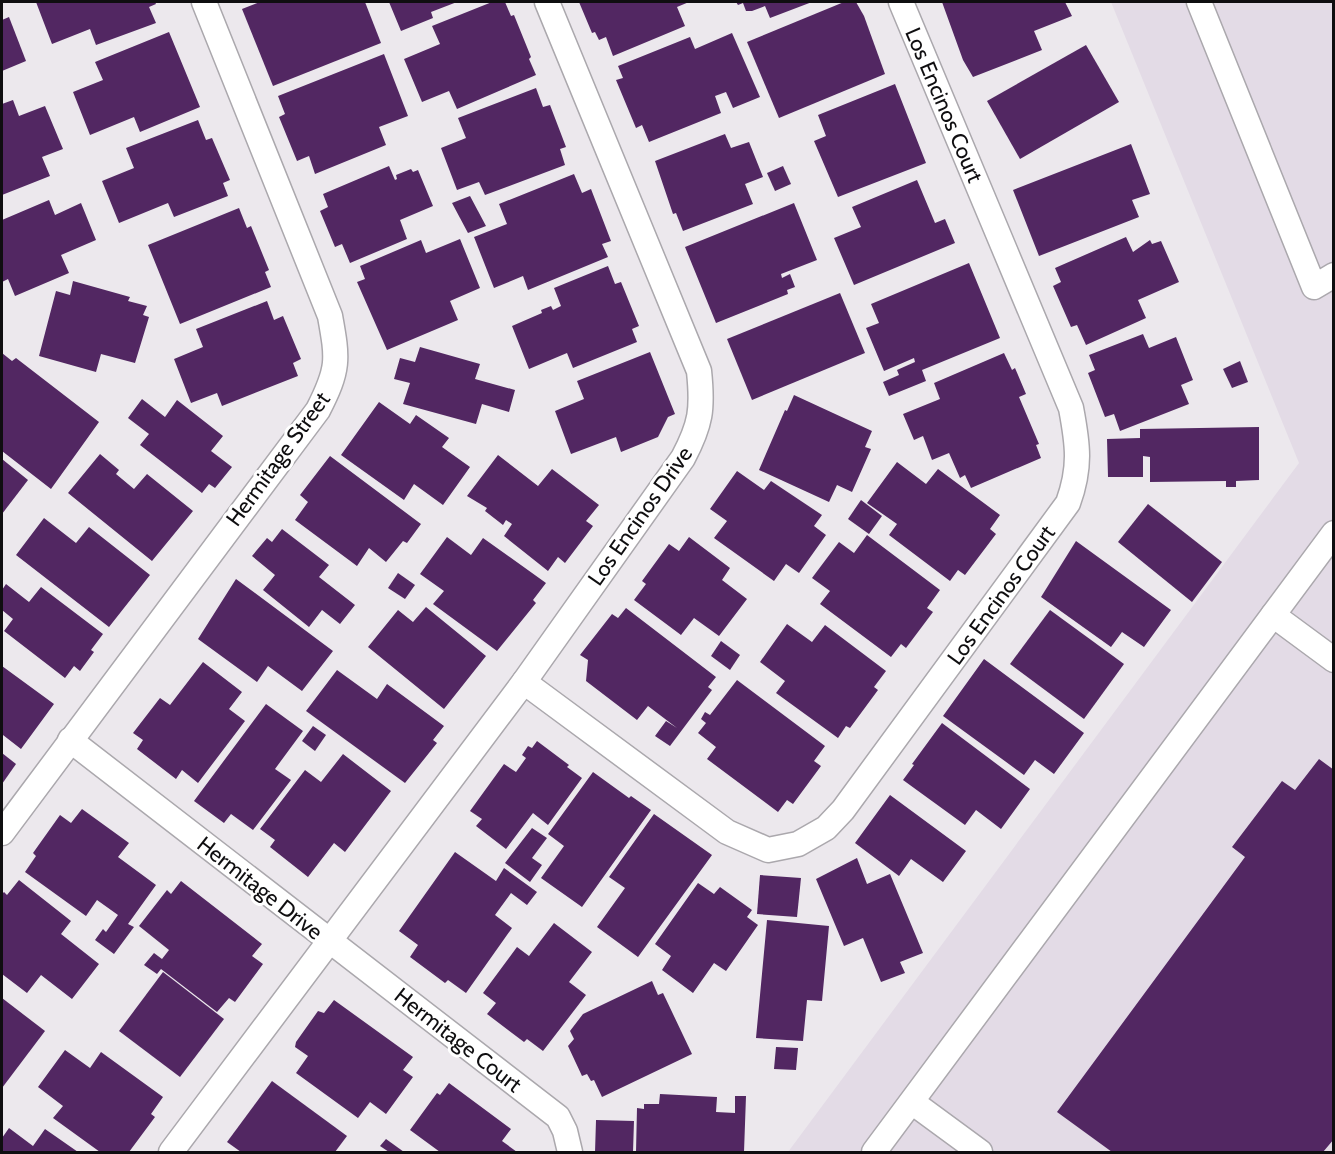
<svg xmlns="http://www.w3.org/2000/svg" width="1335" height="1154" font-family="Cabin,sans-serif">
	<style>
		.built { fill: #e3dbe6 }
		.building { fill: #522762 }
		.lines { fill: none; stroke-linecap: round; stroke-linejoin: round }
		.service-casing { stroke: #aba8ad; stroke-width: 27 }
		.service { stroke: #fff; stroke-width: 24 }
		.labels { text-anchor: middle; dominant-baseline: central; stroke-width: 6; stroke-linejoin: round; paint-order: stroke }
		.street-label { font-size: 22px; fill: #0f0e10; stroke: #fff }
	</style>
	<rect width="100%" height="100%" fill="#ece8ed"/>
	<polygon class="built" points="1111,2 1333,2 1333,1152 788,1152 1299,463"/>
	<g class="building">
		<polygon points="36,2 155,2 156,4 149,7 156,23 96,45 90,29 52,44"/>
		<polygon points="260,2 365,2 381,43 273,86 242,9"/>
		<polygon points="389,2 457,2 431,12 433,18 401,31"/>
		<polygon points="492,2 505,2 511,16 514,15 531,57 529,59 536,75 457,109 449,91 422,102 404,59 440,44 432,26"/>
		<polygon points="579,2 689,2 677,7 685,26 613,56 606,37 599,40 595,32 592,33"/>
		<polygon points="736,2 812,2 770,18 765,6 752,11 746,11 743,3 738,5"/>
		<polygon points="844,2 856,2 864,16 885,74 779,118 747,42"/>
		<polygon points="942,2 1065,2 1072,16 1034,31 1042,50 973,77 963,60"/>
		<polygon points="9,17 26,61 2,71 2,20"/>
		<polygon points="169,32 200,107 140,132 134,117 90,135 73,92 103,80 95,62"/>
		<polygon points="732,33 760,97 733,108 726,92 715,96 721,113 649,142 642,125 636,128 616,80 623,78 618,66 690,37 695,49"/>
		<polygon points="1086,45 1119,102 1020,159 987,101"/>
		<polygon points="384,54 408,116 379,127 386,145 315,174 309,156 297,161 279,117 285,114 278,96"/>
		<polygon points="895,84 926,163 838,197 814,141 826,136 818,115"/>
		<polygon points="536,88 543,107 550,105 566,147 560,149 565,165 485,195 479,182 457,190 441,148 466,138 458,118"/>
		<polygon points="13,100 19,116 45,106 63,149 42,157 50,176 2,195 2,104"/>
		<polygon points="198,120 206,140 212,138 230,180 223,183 228,196 174,217 168,203 119,223 102,181 134,168 126,148"/>
		<polygon points="725,134 731,148 749,142 763,177 745,184 753,204 683,231 676,213 673,214 655,161"/>
		<polygon points="1131,144 1150,194 1132,200 1139,217 1039,256 1013,190"/>
		<polygon points="389,166 395,180 397,179 396,175 411,169 413,172 418,170 433,206 400,220 407,239 350,263 342,244 335,247 320,211 328,207 323,194"/>
		<polygon points="783,166 791,184 775,191 767,173"/>
		<polygon points="574,174 582,193 591,189 611,241 602,244 608,257 528,290 523,276 494,288 474,237 507,224 499,204"/>
		<polygon points="917,180 935,223 945,219 955,243 854,285 834,238 861,227 852,207"/>
		<polygon points="470,196 486,226 468,233 452,203"/>
		<polygon points="49,200 55,215 81,203 96,240 61,255 69,273 15,296 8,279 2,282 2,220"/>
		<polygon points="794,203 817,260 781,274 782,278 790,274 795,287 787,290 788,294 716,323 685,247"/>
		<polygon points="239,208 247,228 251,226 269,270 265,272 271,287 180,324 148,245"/>
		<polygon points="1126,237 1133,252 1150,240 1152,244 1161,241 1179,282 1138,300 1146,318 1086,345 1077,325 1071,327 1053,286 1061,282 1055,268"/>
		<polygon points="460,239 480,288 450,301 458,320 387,350 357,282 365,279 360,266 421,240 426,253"/>
		<polygon points="969,263 1000,338 922,370 926,381 889,396 883,382 899,375 897,370 915,362 914,358 884,371 866,328 879,323 871,304"/>
		<polygon points="608,266 615,284 621,282 639,326 632,329 637,342 573,368 567,353 529,369 512,326 542,313 541,310 551,306 553,310 561,306 554,288"/>
		<polygon points="73,281 130,297 128,301 147,306 143,315 149,317 135,363 101,354 96,372 39,356 56,291 70,295"/>
		<polygon points="840,293 865,353 752,400 727,339"/>
		<polygon points="267,301 274,320 283,316 301,359 293,363 298,376 222,406 217,393 191,403 174,359 203,347 196,329"/>
		<polygon points="1143,334 1149,348 1176,337 1193,380 1181,385 1189,404 1120,431 1114,414 1105,417 1088,373 1095,370 1089,355"/>
		<polygon points="420,347 480,364 475,379 515,390 509,412 482,404 476,424 403,404 410,383 394,379 400,358 415,362"/>
		<polygon points="650,352 675,414 668,417 658,437 621,452 616,437 571,454 555,411 584,399 577,381"/>
		<polygon points="2,353 12,361 16,358 99,422 51,489 2,451"/>
		<polygon points="1004,353 1012,370 1015,368 1026,394 1019,397 1039,444 1036,445 1041,458 971,488 965,475 960,478 949,453 932,460 923,436 914,440 903,414 940,399 934,383"/>
		<polygon points="1240,361 1248,382 1232,388 1223,369"/>
		<polygon points="794,395 872,431 865,447 871,449 852,492 837,485 829,502 759,470 785,410 787,411"/>
		<polygon points="142,399 165,417 177,400 223,436 211,451 232,467 215,488 209,484 202,493 140,445 149,434 128,418"/>
		<polygon points="379,402 410,424 416,415 449,438 442,447 470,467 443,505 414,484 404,500 341,455"/>
		<polygon points="1259,427 1259,480 1236,481 1236,487 1226,487 1226,481 1150,482 1150,457 1143,456 1143,477 1108,477 1107,439 1140,438 1140,429"/>
		<polygon points="100,454 119,470 116,474 134,489 147,474 193,511 152,561 68,493"/>
		<polygon points="498,455 538,486 552,469 599,505 586,521 593,526 565,563 558,557 548,571 504,536 512,524 506,520 503,525 485,511 487,508 467,496"/>
		<polygon points="330,456 421,524 407,543 403,541 386,562 369,548 357,566 295,520 308,502 300,495"/>
		<polygon points="2,459 28,480 2,514"/>
		<polygon points="897,462 926,484 938,469 1000,515 990,529 996,534 965,575 958,570 950,581 889,535 897,524 867,503"/>
		<polygon points="737,471 764,490 771,481 822,515 814,526 826,535 799,573 786,564 774,581 714,538 727,521 710,509"/>
		<polygon points="861,500 882,516 869,534 848,519"/>
		<polygon points="1148,504 1222,562 1192,602 1118,542"/>
		<polygon points="44,518 76,543 89,527 150,575 109,627 16,555"/>
		<polygon points="282,529 329,565 319,577 355,605 340,624 322,610 309,627 263,590 275,575 252,556 267,538 272,542"/>
		<polygon points="867,535 940,590 927,608 933,612 906,648 901,644 891,657 820,604 830,591 812,578 839,542 854,553"/>
		<polygon points="447,537 471,555 483,538 546,583 533,600 536,603 497,651 433,604 444,591 420,574"/>
		<polygon points="689,537 730,568 722,580 747,599 719,636 694,618 681,635 634,600 646,584 642,581 669,544 679,551"/>
		<polygon points="1076,541 1171,610 1144,647 1122,632 1111,647 1041,597"/>
		<polygon points="398,573 415,585 405,599 388,588"/>
		<polygon points="236,579 333,651 302,691 268,666 257,682 198,639"/>
		<polygon points="6,584 29,602 41,587 103,634 91,650 94,652 80,671 74,666 65,678 4,631 13,619 2,610 2,590"/>
		<polygon points="426,607 486,656 444,709 368,647 398,610 413,622"/>
		<polygon points="626,608 716,677 708,687 712,690 670,746 655,736 666,721 677,728 648,706 637,720 586,681 588,660 580,655 612,614 618,618"/>
		<polygon points="1050,610 1124,664 1084,719 1010,664"/>
		<polygon points="787,624 812,642 825,625 886,671 874,687 878,690 850,728 846,726 838,738 776,693 785,681 760,662"/>
		<polygon points="721,641 740,655 730,670 711,656"/>
		<polygon points="984,659 1084,733 1054,774 1035,760 1024,775 943,716"/>
		<polygon points="203,662 242,692 229,709 245,721 198,783 182,770 176,779 137,749 143,740 133,733 160,698 170,705"/>
		<polygon points="2,666 54,704 21,749 3,735 2,737"/>
		<polygon points="337,670 377,699 387,684 444,726 433,740 437,743 405,783 306,711"/>
		<polygon points="737,680 825,746 814,761 821,766 793,804 787,800 778,812 707,759 716,747 698,733 706,723 701,719 705,712 710,715"/>
		<polygon points="266,704 303,731 275,769 291,780 253,830 231,814 224,823 194,801"/>
		<polygon points="942,723 1030,789 1001,829 976,810 965,825 903,780 914,765 912,764"/>
		<polygon points="313,726 326,735 315,751 302,741"/>
		<polygon points="537,741 569,765 567,767 582,778 548,825 533,813 506,849 476,826 482,819 470,811 504,764 516,772 526,758 522,755 528,746 532,748"/>
		<polygon points="2,753 16,764 2,784"/>
		<polygon points="343,754 391,791 345,852 334,843 308,877 270,847 275,840 260,829 305,770 321,782"/>
		<polygon points="1319,759 1334,770 1334,1139 1323,1152 1112,1152 1057,1112 1245,857 1232,847 1282,781 1295,790"/>
		<polygon points="593,772 629,798 631,796 651,810 582,907 541,878 564,846 548,834"/>
		<polygon points="890,795 966,851 943,882 911,859 899,876 855,843"/>
		<polygon points="82,809 129,843 118,857 156,885 128,924 134,927 114,954 95,940 103,929 106,932 118,915 97,900 86,916 25,872 36,856 33,853 60,815 71,823"/>
		<polygon points="654,814 712,855 638,957 597,927 625,888 609,877"/>
		<polygon points="532,828 547,838 532,858 542,865 530,882 505,863"/>
		<polygon points="455,852 496,881 504,868 537,892 527,905 511,893 495,915 512,928 466,993 448,980 445,983 410,957 418,945 399,931"/>
		<polygon points="857,858 867,884 890,874 923,953 900,962 905,973 881,982 863,938 844,946 816,879"/>
		<polygon points="760,875 801,878 797,917 757,914"/>
		<polygon points="19,880 71,921 61,934 99,964 72,999 41,975 27,993 2,974 2,894 4,892 7,895"/>
		<polygon points="181,881 262,944 252,956 263,964 235,1002 229,998 217,1012 161,969 157,974 144,965 154,953 162,959 169,950 139,926 167,890 171,894"/>
		<polygon points="698,883 714,894 720,887 752,910 747,917 758,925 726,971 714,963 693,993 662,970 671,956 655,944"/>
		<polygon points="767,920 829,926 822,1001 807,1000 803,1041 756,1038"/>
		<polygon points="554,923 592,952 569,982 586,995 543,1051 527,1039 524,1042 487,1014 496,1003 483,993 517,947 529,956"/>
		<polygon points="163,972 224,1019 180,1077 119,1031"/>
		<polygon points="652,981 658,995 663,993 692,1054 602,1097 594,1080 591,1081 587,1074 582,1076 568,1046 574,1039 570,1031 583,1014"/>
		<polygon points="2,998 45,1031 2,1088"/>
		<polygon points="334,1000 413,1057 403,1070 413,1077 386,1114 370,1102 358,1118 296,1073 308,1056 295,1047 296,1042 318,1011 324,1013"/>
		<polygon points="776,1047 798,1048 796,1070 774,1069"/>
		<polygon points="65,1050 90,1068 101,1052 163,1097 151,1114 155,1117 129,1152 100,1152 53,1118 63,1106 38,1087"/>
		<polygon points="272,1081 347,1136 335,1152 241,1152 227,1142"/>
		<polygon points="449,1083 511,1129 502,1141 517,1152 440,1152 410,1130 437,1093 440,1095"/>
		<polygon points="660,1094 717,1097 716,1112 735,1113 735,1096 746,1096 744,1152 636,1152 637,1108 644,1109 644,1104 659,1104"/>
		<polygon points="596,1120 634,1121 633,1152 595,1152"/>
		<polygon points="9,1128 33,1146 45,1129 78,1152 2,1152 2,1138"/>
		<polygon points="386,1139 404,1152 389,1152 380,1146"/>
	</g>
	<g class="lines">
		<g class="service-casing">
			<g id="service">
				<polyline points="1199,2 1314,287 1334,275"/>
				<polyline points="1273,615 1334,660"/>
				<path d="M 524,682 L 727,832 L 768,850 L 798,844 L 826,828 L 843,810 L 1068,503 C 1081,467 1078,445 1071,408 L 901,2"/>
				<polyline points="70,740 558,1117 565,1131 570,1152"/>
				<path d="M 2,833 L 318,410 C 339,369 338,360 330,316 L 204,2"/>
				<polyline points="912,1102 980,1152"/>
				<path d="M 171,1152 L 524,682 L 683,458 C 701,424 703,409 699,371 L 547,2"/>
				<polyline points="874,1152 1334,533"/>
			</g>
		</g>
		<use href="#service" class="service"/>
	</g>
	<g class="labels">
		<g class="street-label">
			<text transform="translate(944 105) rotate(67)">Los Encinos Court</text>
			<text transform="translate(278 459) rotate(-54)">Hermitage Street</text>
			<text transform="translate(640 516) rotate(-55)">Los Encinos Drive</text>
			<text transform="translate(1001 595) rotate(-54)">Los Encinos Court</text>
			<text transform="translate(260 888) rotate(38)">Hermitage Drive</text>
			<text transform="translate(458 1040) rotate(38)">Hermitage Court</text>
		</g>
	</g>
	<rect width="1335" height="1154" fill="none" stroke="#0f0e10" stroke-width="6"/>
</svg>
